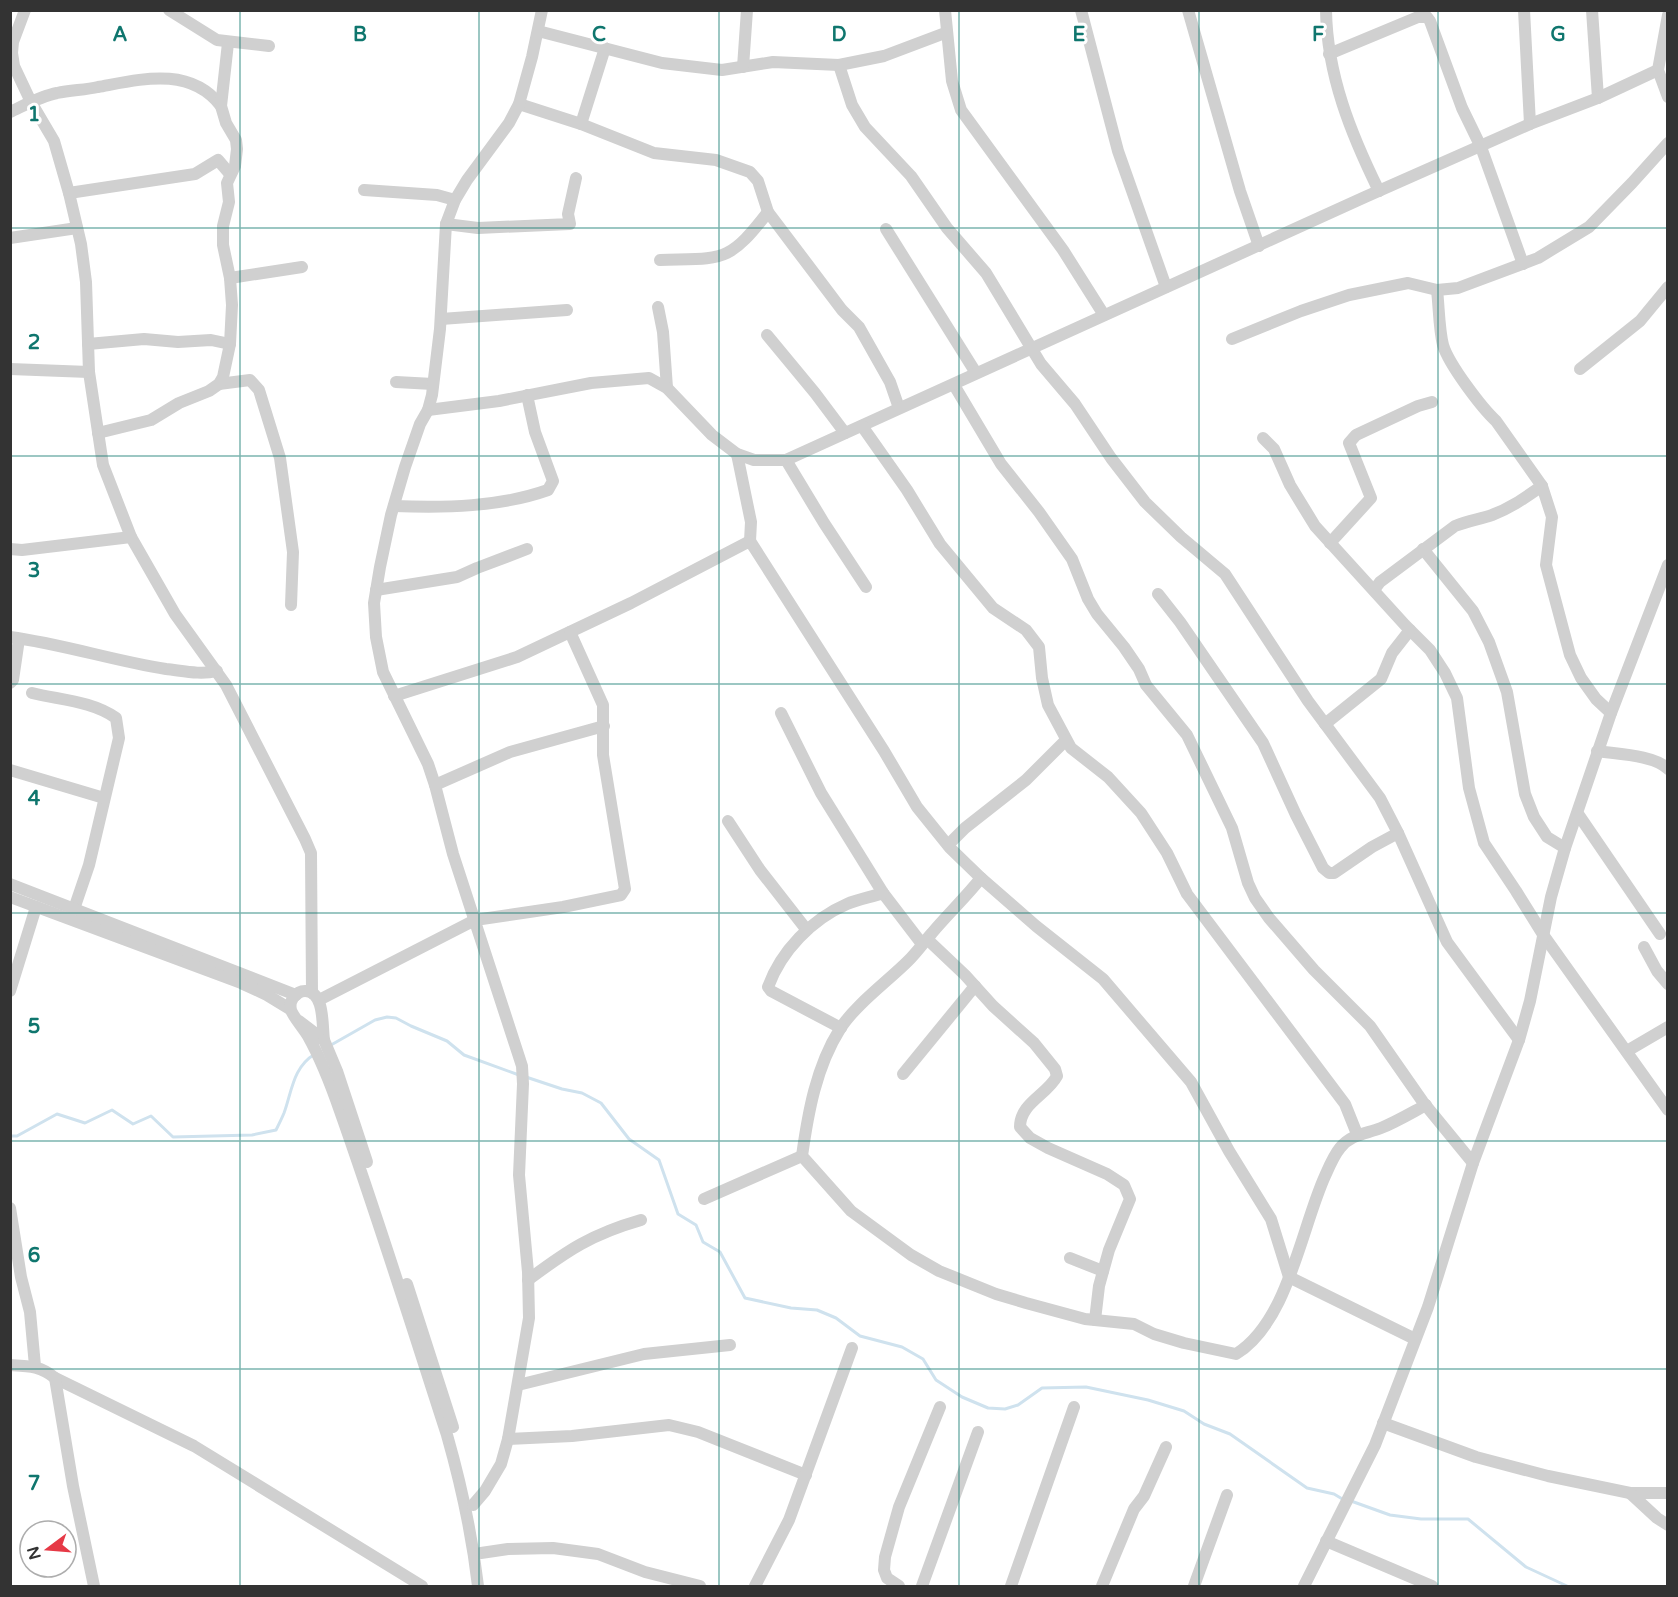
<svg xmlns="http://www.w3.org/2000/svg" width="1678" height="1597" font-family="'Varela Round',sans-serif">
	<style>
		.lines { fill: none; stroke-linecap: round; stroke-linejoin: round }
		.stream { stroke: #cfe2ee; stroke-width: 3 }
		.minor { stroke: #d0d0d0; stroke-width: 12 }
		.grid { fill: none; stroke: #0f766e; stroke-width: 1.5; stroke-opacity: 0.55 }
		.grid-label { font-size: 20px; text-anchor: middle; font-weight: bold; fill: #0f766e; stroke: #fff; stroke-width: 6; stroke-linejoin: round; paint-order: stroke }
	</style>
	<rect width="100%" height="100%" fill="#fff"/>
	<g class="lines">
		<g class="stream">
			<polyline points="331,1045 375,1020 387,1017 396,1018 411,1026 447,1041 464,1055 519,1075"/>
			<polyline points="526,1077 562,1089 582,1093 601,1103 629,1139 659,1160 678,1214 696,1225 703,1242 720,1252 745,1298 791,1308 817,1310 836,1318 860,1336 902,1347 923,1359 936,1380 962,1397 988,1408 1005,1409 1018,1405 1042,1388 1086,1387 1148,1400 1184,1411 1204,1424 1230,1434 1307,1488 1334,1494 1344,1500"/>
			<path d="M 10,1136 L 17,1136 L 57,1114 L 85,1123 L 112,1110 L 133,1124 L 151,1116 L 173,1137 L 252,1135 L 276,1130 C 279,1124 282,1118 284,1113 C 292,1091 293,1067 315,1054"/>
			<polyline points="1351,1501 1390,1515 1421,1519 1468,1519 1526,1567 1567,1586"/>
		</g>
		<g class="minor">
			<polyline points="25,10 13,42 12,53 14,66 31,102 54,141 69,193 81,244 86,282 89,372 103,465 131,537 175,614 226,685 305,839 311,853 312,993"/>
			<polyline points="169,10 217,40 269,46"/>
			<polyline points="945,10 952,81 961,110 1063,250 1104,315"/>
			<polyline points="1081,10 1118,151 1166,287"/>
			<polyline points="1188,10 1240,191 1259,246"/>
			<path d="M 1326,10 C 1327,75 1351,134 1379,191"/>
			<polyline points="1524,10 1530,124"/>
			<polyline points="1592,10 1598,98"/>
			<polyline points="1668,15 1658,70 1668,97"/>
			<polyline points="538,31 662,63 722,70 773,62 839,65 884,56 945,33"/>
			<polyline points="1329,54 1418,17 1427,17 1430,21 1462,108 1481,147 1523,264"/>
			<polyline points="839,65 852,105 865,127 911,176 947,228 986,273 1041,364 1075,404 1111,458 1145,502 1181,537 1225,574 1308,701 1380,798 1398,833 1447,942 1519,1040"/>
			<polyline points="743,67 747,10"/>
			<polyline points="519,104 581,124 654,153 716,160 750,172 758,181 768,212 842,310 859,327 890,382 899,408"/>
			<path d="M 10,112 C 25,105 41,96 57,93 C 71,90 85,90 98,87 C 142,79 190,66 221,106"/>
			<polyline points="581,124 605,48"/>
			<polyline points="364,190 437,195 455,200"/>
			<polyline points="69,193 195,174 218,160 230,174"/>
			<polyline points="446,224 478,228 570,224 568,214 576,178"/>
			<polyline points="886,229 976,373"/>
			<polyline points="10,238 77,228"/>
			<path d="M 660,260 C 723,258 728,264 768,212"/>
			<polyline points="230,278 302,267"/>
			<path d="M 1437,290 C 1439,307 1439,329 1443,345 C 1449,365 1482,408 1496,421 L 1542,486 L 1552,517 L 1546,565 L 1570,655 L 1581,678 L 1596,699 L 1611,713"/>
			<polyline points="658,307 663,332 667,388"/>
			<polyline points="441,319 567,310"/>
			<polyline points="767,335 815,393 845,433"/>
			<polyline points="1232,339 1301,311 1349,295 1408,283 1437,290 1458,288 1538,258 1589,227 1632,183 1668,143"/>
			<polyline points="88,344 144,339 178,342 211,340 230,344"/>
			<polyline points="10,369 89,372"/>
			<polyline points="1580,369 1640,321 1668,287"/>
			<polyline points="396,382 433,384"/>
			<polyline points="219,384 250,380 259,390 280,458 293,552 291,605"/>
			<polyline points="954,385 1001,464 1039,512 1072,559 1088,599 1097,614 1124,647 1139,669 1146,685 1187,735 1232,828 1248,883 1255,898 1269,918 1314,970 1370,1026 1423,1102 1473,1163"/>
			<polyline points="428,410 499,401 591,383 649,378 667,388 712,435 737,454 754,460 786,460 1365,197 1530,124 1598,98 1658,70"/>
			<polyline points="862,426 907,490 940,544 993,608 1026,630 1039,647 1042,678 1048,705 1071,748 1108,777 1141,813 1167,853 1187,894 1345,1104 1357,1134"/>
			<polyline points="98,433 151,420 179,403 209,391 219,384 223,377 230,344 232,305 230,278 223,245 223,226 229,202 227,183 235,166 237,149 236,140 226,123 221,106 228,43"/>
			<polyline points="1263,438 1274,449 1290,485 1315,526 1405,625 1430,650 1445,673 1457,698 1469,788 1484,843 1516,891 1544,936 1668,1110"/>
			<polyline points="737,454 751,522 750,541"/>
			<polyline points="786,460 824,523 866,587"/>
			<path d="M 394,506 C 445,508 500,507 548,490 L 553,481 L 535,432 L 527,395"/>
			<polyline points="1330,543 1371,498 1349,443 1356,435 1418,406 1432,402"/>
			<polyline points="10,549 22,550 131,537"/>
			<polyline points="1423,549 1473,611 1489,642 1507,692 1525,794 1534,817 1547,837 1565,848"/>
			<polyline points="376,590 457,577 477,568 527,549"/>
			<path d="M 1374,590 L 1380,582 L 1455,526 C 1468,521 1480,519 1492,515 C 1511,508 1526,497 1542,486"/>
			<polyline points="1158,594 1180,622 1263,743 1296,815 1323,868 1329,873 1334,873 1372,847 1398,833"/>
			<path d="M 10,637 C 63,644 114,661 166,669 C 184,671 200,675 217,671"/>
			<polyline points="10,683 13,680 19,639"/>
			<path d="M 32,693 C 60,700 92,701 116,718 L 119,738 L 89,865 L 74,909"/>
			<polyline points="394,696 517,657 631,603 750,541 884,751 917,807 950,848 981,878 1036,926 1103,979 1191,1082 1229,1151 1271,1219 1289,1277 1415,1339"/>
			<polyline points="781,713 821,793 883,893 922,944"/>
			<polyline points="1325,724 1381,679 1392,653 1410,630"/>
			<path d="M 1597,751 C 1616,754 1655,755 1668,769"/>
			<polyline points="10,770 104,798"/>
			<polyline points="435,785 510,752 604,726"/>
			<polyline points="1578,814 1660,934"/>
			<polyline points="728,821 760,870 806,929"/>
			<polyline points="948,845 965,828 1026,780 1066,740"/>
			<path d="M 981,878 C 965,898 948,914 932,933 C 924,942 917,952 908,961 C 888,981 855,1005 840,1029 C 816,1067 808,1113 802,1156 L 851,1211 L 911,1255 L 939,1271 L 996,1294 L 1026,1303 L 1085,1319 L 1134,1324 L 1154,1334 L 1184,1343 L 1236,1354 C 1288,1322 1301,1229 1325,1176 C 1329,1167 1334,1155 1340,1148 C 1351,1134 1366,1134 1381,1128 C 1396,1122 1411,1113 1426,1105"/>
			<polyline points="10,884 296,995"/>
			<polyline points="10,897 241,983 267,995 290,1009"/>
			<path d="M 927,939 L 965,975 L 993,1006 L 1034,1043 L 1055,1069 L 1057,1076 C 1047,1095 1020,1103 1020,1127 L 1030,1138 L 1048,1148 L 1107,1174 L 1124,1185 L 1130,1199 L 1109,1250 L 1099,1286 L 1095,1320"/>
			<polyline points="1644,947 1657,971 1668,984"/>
			<polyline points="10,991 36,907"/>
			<polyline points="319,1000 475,920 563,907 621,895 625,889 603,755 603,705 570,632"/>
			<path d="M 299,1021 L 324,1040 C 322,1026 325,991 305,991 C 300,991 296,994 293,998 C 291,1001 290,1006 291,1010 C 292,1015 304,1029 308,1036 C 322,1061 331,1085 340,1111 C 378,1218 412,1327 447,1435 C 461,1484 472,1535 478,1586"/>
			<path d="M 841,1028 L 771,991 L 768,987 C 781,951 812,919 847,904 C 858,899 872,897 883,893"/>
			<polyline points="324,1040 337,1071 367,1162"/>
			<polyline points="1627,1051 1668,1027"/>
			<polyline points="903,1074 975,986"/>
			<polyline points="704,1199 802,1156"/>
			<polyline points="10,1208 21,1277 30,1312 35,1366"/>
			<polyline points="1070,1258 1103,1271"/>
			<path d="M 528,1280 C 568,1250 592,1234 641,1220"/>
			<polyline points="407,1284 453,1427"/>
			<path d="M 10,1365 C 29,1366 41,1366 55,1378 L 194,1446 L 422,1586"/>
			<polyline points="55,1378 73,1486 94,1586"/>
			<polyline points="518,1385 644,1354 730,1345"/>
			<polyline points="1383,1423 1476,1457 1548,1476 1630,1493 1668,1493"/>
			<polyline points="508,1439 572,1436 669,1425 698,1432 806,1475"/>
			<polyline points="1630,1493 1657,1518 1668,1525"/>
			<polyline points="473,1505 485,1491 501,1464 508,1439 529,1318 528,1272 519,1175 523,1084 522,1066 453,854 435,785 428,764 383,672 376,637 374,603 380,567 391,515 405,467 420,424 428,410 432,395 440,329 446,224 455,200 467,180 509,123 519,104 532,57 542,10"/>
			<polyline points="1326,1541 1432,1586"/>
			<polyline points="481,1553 508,1549 553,1548 598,1554 645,1572 700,1586"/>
			<polyline points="755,1586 789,1520 852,1348"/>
			<polyline points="899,1586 887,1578 884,1570 885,1557 899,1507 940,1407"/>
			<polyline points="922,1586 978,1432"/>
			<polyline points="1011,1586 1074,1407"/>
			<polyline points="1102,1586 1134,1509 1144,1496 1166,1447"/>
			<polyline points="1194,1586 1227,1495"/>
			<polyline points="1304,1586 1375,1445 1428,1307 1473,1163 1519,1040 1530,1001 1551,897 1565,848 1611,713 1668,565"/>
		</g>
	</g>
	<path class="grid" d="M 240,10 L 240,1586M 479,10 L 479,1586M 719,10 L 719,1586M 959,10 L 959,1586M 1199,10 L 1199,1586M 1438,10 L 1438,1586M 10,228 L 1668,228M 10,456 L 1668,456M 10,684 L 1668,684M 10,913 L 1668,913M 10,1141 L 1668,1141M 10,1369 L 1668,1369"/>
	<g class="grid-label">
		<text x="120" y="41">A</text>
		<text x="360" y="41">B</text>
		<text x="599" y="41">C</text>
		<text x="839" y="41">D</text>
		<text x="1079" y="41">E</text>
		<text x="1318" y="41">F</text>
		<text x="1558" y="41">G</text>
		<text x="34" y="121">1</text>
		<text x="34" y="349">2</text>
		<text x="34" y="577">3</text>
		<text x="34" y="805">4</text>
		<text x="34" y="1033">5</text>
		<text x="34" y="1262">6</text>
		<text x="34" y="1490">7</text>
	</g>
	<rect width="1678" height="1597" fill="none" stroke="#333333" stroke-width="24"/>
	<g transform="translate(48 1549) rotate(254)"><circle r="28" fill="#ffffff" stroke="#adadad" stroke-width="1.5"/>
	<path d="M0-4.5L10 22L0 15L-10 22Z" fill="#e63946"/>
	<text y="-9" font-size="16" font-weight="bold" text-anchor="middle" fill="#333333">N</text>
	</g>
</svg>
